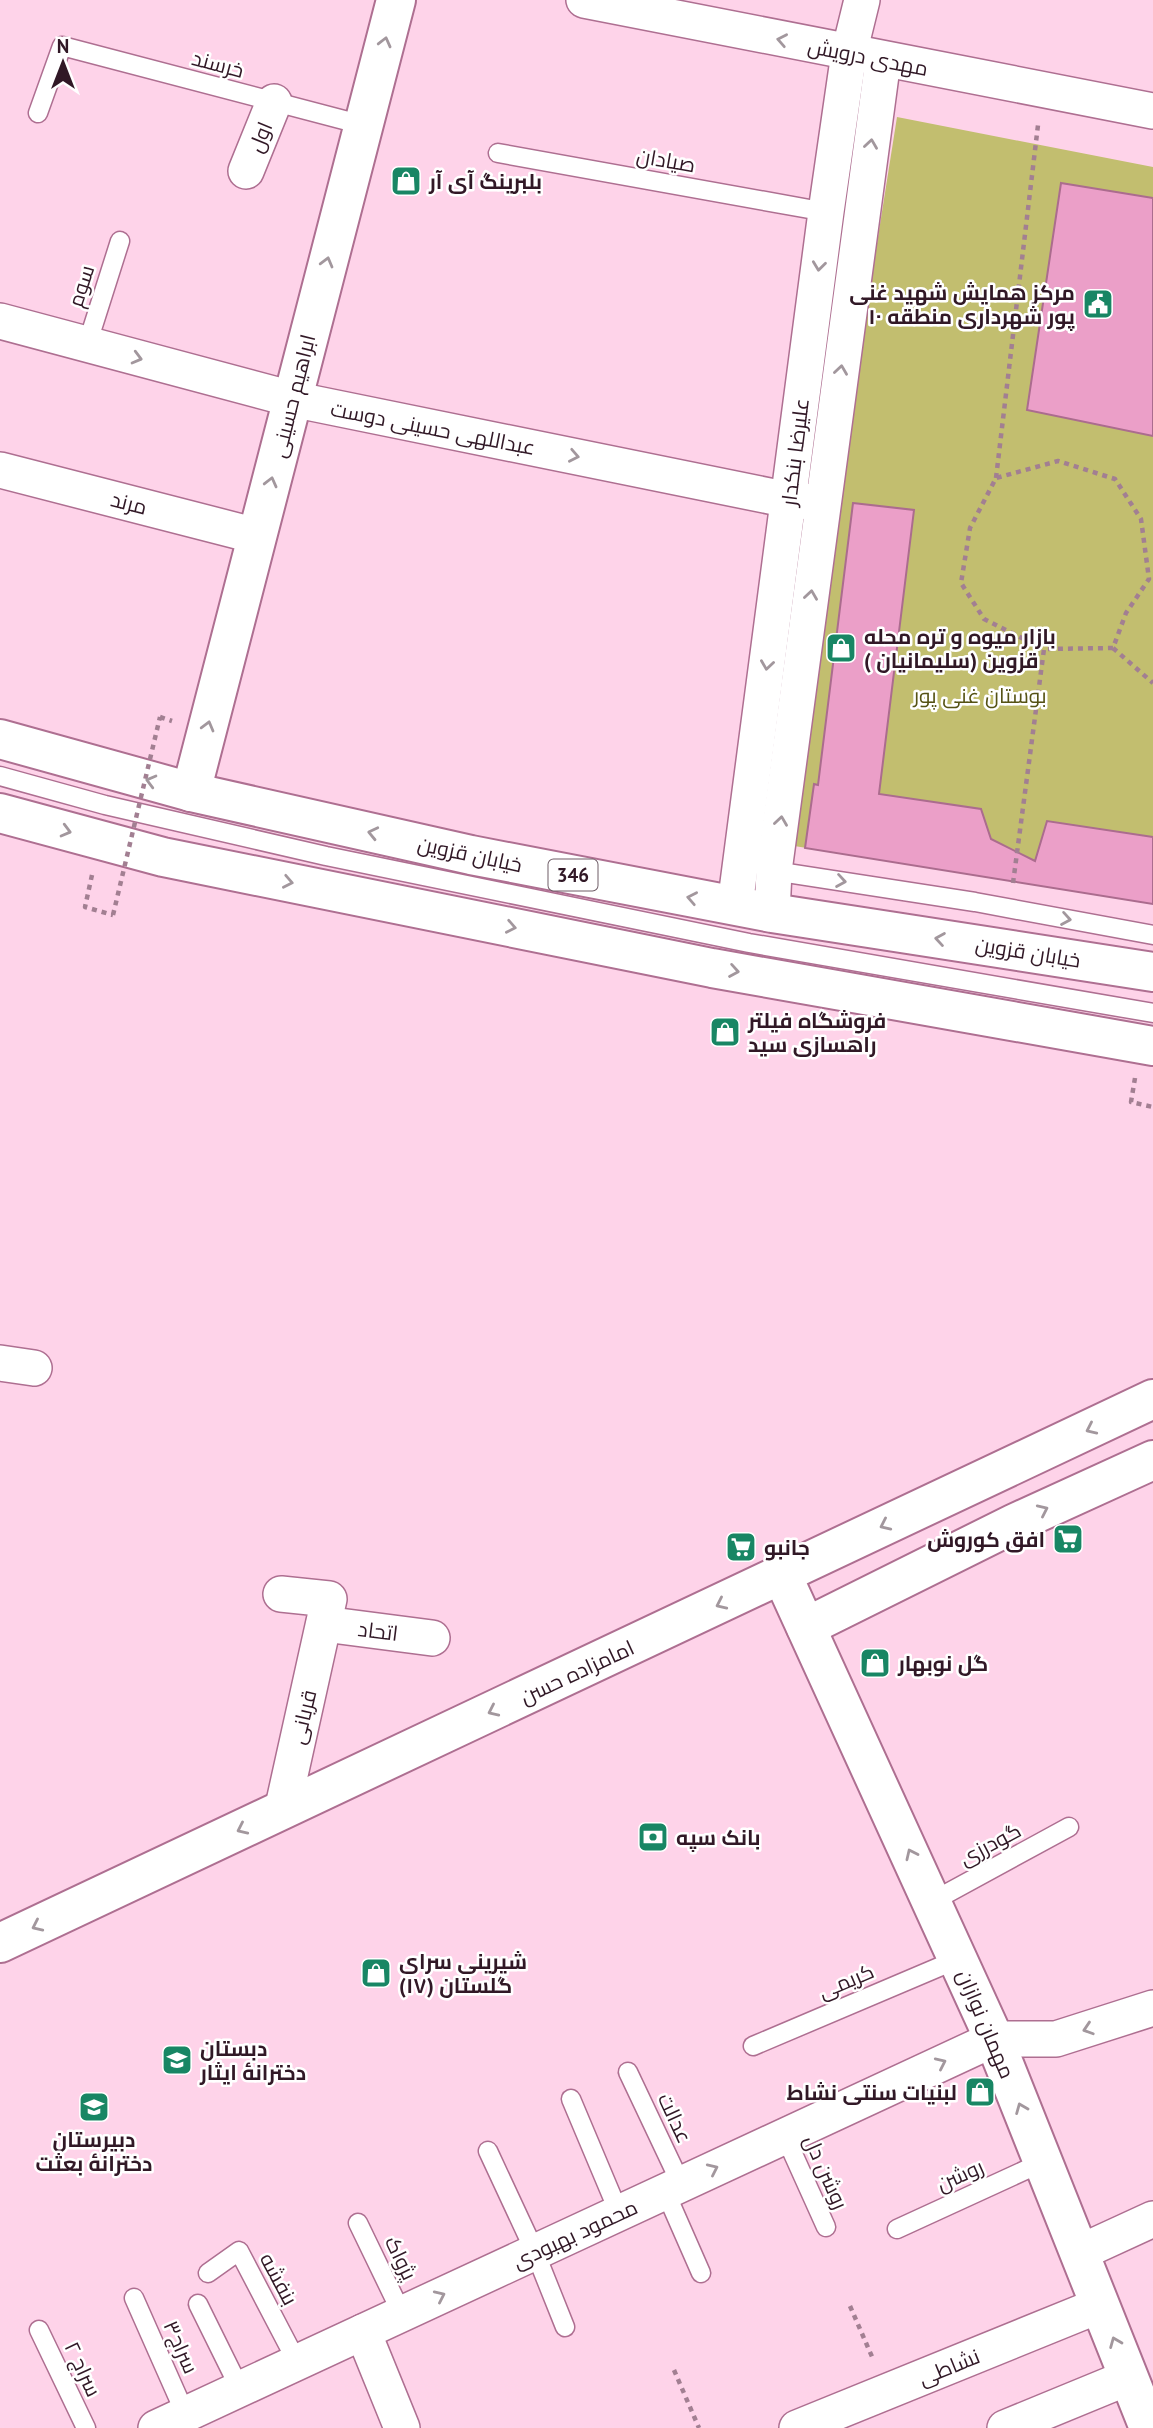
<svg xmlns="http://www.w3.org/2000/svg" width="1153" height="2428" font-family="'PT Sans',Cairo,sans-serif">
	<style>
		.green { fill: #c2be6f }
		.building { fill: #eb9fc8; stroke: #ab6c8e; stroke-width: 2 }
		.lines { fill: none; stroke-linecap: round; stroke-linejoin: round }
		.lane-casing { stroke: #ae6f91; stroke-width: 21 }
		.street-casing { stroke: #ae6f91; stroke-width: 38 }
		.secondary-casing { stroke: #ae6f91; stroke-width: 42 }
		.primary-casing { stroke: #ae6f91; stroke-width: 42 }
		.path { stroke: #a27f92; stroke-width: 4.5; stroke-dasharray: 5 5; stroke-linecap: butt }
		.lane { stroke: #fff; stroke-width: 18 }
		.street { stroke: #fff; stroke-width: 35 }
		.secondary { stroke: #fff; stroke-width: 38 }
		.primary { stroke: #fff; stroke-width: 38 }
		.path-bridge { stroke: #a27f92; stroke-width: 4.5; stroke-dasharray: 5 5; stroke-linecap: butt }
		.oneway { stroke: #a2979d }
		.labels { text-anchor: middle; dominant-baseline: central; stroke-width: 5; stroke-linejoin: round; paint-order: stroke }
		.shield { fill: #fff; stroke: #6f5d67; stroke-width: 2 }
		.shield-label { font-size: 19px; font-weight: bold; fill: #311826 }
		.street-label { font-size: 21px; fill: #311826; stroke: #fff }
		.poi-label { font-size: 21px; font-weight: bold; fill: #311826; stroke: #fff; text-anchor: start }
		.park-label { font-size: 21px; fill: #555214; stroke: #fff }
	</style>
	<rect width="100%" height="100%" fill="#fed3e9"/>
	<polygon class="green" points="897,117 1153,167 1153,904 782,844"/>
	<g class="building">
		<polygon points="1061,183 1153,198 1153,436 1027,410"/>
		<polygon points="853,503 914,510 879,794 981,809 991,839 1035,861 1047,821 1153,837 1153,904 805,848 814,784 818,785"/>
	</g>
	<g class="lines">
		<g class="lane-casing">
			<g id="lane">
				<polyline points="38,113 62,46 363,125"/>
				<polyline points="498,153 826,212"/>
				<polyline points="87,345 120,241"/>
				<polyline points="0,776 105,805 326,856 749,943 1153,1013"/>
				<polyline points="774,871 975,902 1153,935"/>
				<polyline points="933,1901 1069,1827"/>
				<polyline points="753,2046 958,1959"/>
				<polyline points="628,2072 681,2184"/>
				<polyline points="571,2099 619,2213"/>
				<polyline points="785,2136 826,2227"/>
				<polyline points="488,2151 535,2252 565,2327"/>
				<polyline points="665,2191 701,2273"/>
				<polyline points="358,2223 402,2314"/>
				<polyline points="897,2229 1043,2162"/>
				<polyline points="208,2273 239,2251 297,2362"/>
				<polyline points="134,2298 188,2420"/>
				<polyline points="198,2304 240,2389"/>
				<polyline points="39,2330 86,2428"/>
			</g>
		</g>
		<g class="street-casing">
			<g id="street">
				<polyline points="584,0 1153,111"/>
				<polyline points="246,171 274,102"/>
				<polyline points="0,321 292,399 789,500 812,502"/>
				<polyline points="0,470 257,536"/>
				<polyline points="735,906 826,212 849,53 862,0"/>
				<polyline points="772,913 774,871 883,60"/>
				<polyline points="0,1363 34,1368"/>
				<polyline points="281,1594 329,1599 282,1811"/>
				<polyline points="324,1624 432,1638"/>
				<polyline points="1079,2253 1153,2219"/>
				<polyline points="363,2332 402,2428"/>
				<polyline points="156,2428 994,2039 1056,2039 1153,2008"/>
				<polyline points="797,2428 1100,2305"/>
				<polyline points="1005,2428 1129,2377"/>
			</g>
		</g>
		<g class="secondary-casing">
			<g id="secondary">
				<polyline points="191,792 396,0"/>
				<polyline points="782,1575 994,2039 1149,2428"/>
				<polyline points="806,1627 1015,1523 1153,1460"/>
				<polyline points="0,1943 1153,1399"/>
			</g>
		</g>
		<g class="primary-casing">
			<g id="primary">
				<polyline points="0,739 191,792 471,855 772,913 1153,972"/>
				<polyline points="0,813 163,857 712,968 1153,1046"/>
			</g>
		</g>
		<g class="path">
			<polyline points="996,478 1038,125"/>
			<polyline points="1113,648 1153,683"/>
			<polyline points="160,717 172,721"/>
			<polyline points="92,875 85,907 113,915"/>
			<polyline points="1013,883 1044,649 1113,648 1126,613 1149,579 1141,519 1115,479 1058,461 996,478 970,528 961,583 984,619 1044,649"/>
			<polyline points="1135,1078 1131,1102 1153,1107"/>
			<polyline points="850,2306 873,2359"/>
			<polyline points="674,2370 699,2428"/>
		</g>
		<use href="#lane" class="lane"/>
		<use href="#street" class="street"/>
		<use href="#secondary" class="secondary"/>
		<use href="#primary" class="primary"/>
		<polyline class="path-bridge" points="113,915 160,717"/>
	</g>
	<defs><path id="oneway-chevron" d="M-2-3.5L2.5 0L-2 3.5" fill="none" stroke-width="1.6" stroke-linecap="round" stroke-linejoin="round" transform="scale(1.75)"/></defs>
	<g class="oneway">
		<use href="#oneway-chevron" transform="translate(782 40) rotate(-169)"/>
		<use href="#oneway-chevron" transform="translate(385 42) rotate(-76)"/>
		<use href="#oneway-chevron" transform="translate(871 144) rotate(-82)"/>
		<use href="#oneway-chevron" transform="translate(327 262) rotate(-75)"/>
		<use href="#oneway-chevron" transform="translate(819 266) rotate(97)"/>
		<use href="#oneway-chevron" transform="translate(137 358) rotate(15)"/>
		<use href="#oneway-chevron" transform="translate(841 370) rotate(-82)"/>
		<use href="#oneway-chevron" transform="translate(574 456) rotate(11)"/>
		<use href="#oneway-chevron" transform="translate(271 482) rotate(-76)"/>
		<use href="#oneway-chevron" transform="translate(811 595) rotate(-82)"/>
		<use href="#oneway-chevron" transform="translate(767 665) rotate(98)"/>
		<use href="#oneway-chevron" transform="translate(208 726) rotate(-75)"/>
		<use href="#oneway-chevron" transform="translate(151 781) rotate(-165)"/>
		<use href="#oneway-chevron" transform="translate(781 821) rotate(-82)"/>
		<use href="#oneway-chevron" transform="translate(66 831) rotate(15)"/>
		<use href="#oneway-chevron" transform="translate(373 833) rotate(-167)"/>
		<use href="#oneway-chevron" transform="translate(841 881) rotate(9)"/>
		<use href="#oneway-chevron" transform="translate(288 882) rotate(11)"/>
		<use href="#oneway-chevron" transform="translate(692 898) rotate(-169)"/>
		<use href="#oneway-chevron" transform="translate(1066 919) rotate(10)"/>
		<use href="#oneway-chevron" transform="translate(511 927) rotate(11)"/>
		<use href="#oneway-chevron" transform="translate(940 939) rotate(-171)"/>
		<use href="#oneway-chevron" transform="translate(734 971) rotate(10)"/>
		<use href="#oneway-chevron" transform="translate(1091 1429) rotate(155)"/>
		<use href="#oneway-chevron" transform="translate(1043 1510) rotate(-25)"/>
		<use href="#oneway-chevron" transform="translate(885 1525) rotate(155)"/>
		<use href="#oneway-chevron" transform="translate(721 1604) rotate(155)"/>
		<use href="#oneway-chevron" transform="translate(493 1711) rotate(155)"/>
		<use href="#oneway-chevron" transform="translate(242 1829) rotate(155)"/>
		<use href="#oneway-chevron" transform="translate(911 1854) rotate(-115)"/>
		<use href="#oneway-chevron" transform="translate(37 1926) rotate(155)"/>
		<use href="#oneway-chevron" transform="translate(1088 2029) rotate(162)"/>
		<use href="#oneway-chevron" transform="translate(941 2063) rotate(-25)"/>
		<use href="#oneway-chevron" transform="translate(1021 2108) rotate(-112)"/>
		<use href="#oneway-chevron" transform="translate(713 2169) rotate(-25)"/>
		<use href="#oneway-chevron" transform="translate(440 2296) rotate(-25)"/>
		<use href="#oneway-chevron" transform="translate(1115 2342) rotate(-112)"/>
	</g>
	<defs>
		<g id="shop-square" transform="scale(1.575)"><rect x="-9" y="-9" width="18" height="18" rx="4" fill="#188664" stroke="#fff"/><path d="M-5-2.5h2.3a2.7 3.5 0 0 1 5.4 0H5L5.5 6h-11ZM-1.5-2.5h3a1.5 2.3 0 0 0-3 0Z" fill="#fff"/></g>
		<g id="civic-square" transform="scale(1.575)"><rect x="-9" y="-9" width="18" height="18" rx="4" fill="#188664" stroke="#fff"/><path d="M-.6-6.5H3V-4.5H.6V-3L4-1V1h2V6H-6V1h2V-1L-.6-3ZM-1.2 2.5V6h2.4V2.5Z" fill="#fff"/></g>
		<g id="supermarket-square" transform="scale(1.575)"><rect x="-9" y="-9" width="18" height="18" rx="4" fill="#188664" stroke="#fff"/><path d="M-6-5.5h2.5l.6 2H6L4.5 2H-2.5L-4.4-4H-6ZM-1.5 3.2a1.3 1.3 0 1 0 .1 0ZM3 3.2a1.3 1.3 0 1 0 .1 0Z" fill="#fff"/></g>
		<g id="bank-square" transform="scale(1.575)"><rect x="-9" y="-9" width="18" height="18" rx="4" fill="#188664" stroke="#fff"/><path d="M-6-4H6V4H-6ZM0-2.3a2.3 2.3 0 1 0 0 4.6a2.3 2.3 0 1 0 0-4.6Z" fill="#fff"/></g>
		<g id="school-square" transform="scale(1.575)"><rect x="-9" y="-9" width="18" height="18" rx="4" fill="#188664" stroke="#fff"/><path d="M0-5L7-2L0 1L-7-2ZM-4 1L0 2.5L4 1V4Q0 6-4 4Z" fill="#fff"/></g>
	</defs>
	<g fill-rule="evenodd">
		<use href="#shop-square" x="406" y="181"/>
		<use href="#civic-square" x="1098" y="304"/>
		<use href="#shop-square" x="841" y="648"/>
		<use href="#shop-square" x="725" y="1032"/>
		<use href="#supermarket-square" x="1068" y="1539"/>
		<use href="#supermarket-square" x="741" y="1547"/>
		<use href="#shop-square" x="875" y="1663"/>
		<use href="#bank-square" x="653" y="1837"/>
		<use href="#shop-square" x="376" y="1973"/>
		<use href="#school-square" x="177" y="2060"/>
		<use href="#shop-square" x="980" y="2092"/>
		<use href="#school-square" x="94" y="2107"/>
	</g>
	<g class="labels">
		<rect class="shield" x="548.5" y="859.5" width="49" height="31" rx="5"/>
		<g class="shield-label">
			<text x="573" y="875">346</text>
		</g>
		<g class="street-label">
			<text transform="translate(868 57) rotate(11)">مهدی درویش</text>
			<text transform="translate(218 64) rotate(15)">خرسند</text>
			<text transform="translate(260 137) rotate(-68)">اول</text>
			<text transform="translate(666 160) rotate(10)">صیادان</text>
			<text transform="translate(81 286) rotate(-72)">سوم</text>
			<text transform="translate(293 396) rotate(-76)">ابراهیم حسینی</text>
			<text transform="translate(433 428) rotate(11)">عبداللهی حسینی دوست</text>
			<text transform="translate(795 452) rotate(-83)">علیرضا بنکدار</text>
			<text transform="translate(129 503) rotate(14)">مرند</text>
			<text transform="translate(470 854) rotate(12)">خیابان قزوین</text>
			<text transform="translate(1028 952) rotate(9)">خیابان قزوین</text>
			<text transform="translate(378 1631) rotate(7)">اتحاد</text>
			<text transform="translate(577 1672) rotate(-25)">امامزاده حسن</text>
			<text transform="translate(303 1717) rotate(-77)">قربانی</text>
			<text transform="translate(990 1844) rotate(-28)">گودرزی</text>
			<text transform="translate(846 1981) rotate(-23)">کریمی</text>
			<text transform="translate(986 2024) rotate(67)">مهمان نوازان</text>
			<text transform="translate(675 2118) rotate(65)">عدالت</text>
			<text transform="translate(826 2172) rotate(66)">روشن دل</text>
			<text transform="translate(960 2175) rotate(-24)">روشن</text>
			<text transform="translate(575 2234) rotate(-25)">محمود بهبودی</text>
			<text transform="translate(401 2258) rotate(64)">پژواک</text>
			<text transform="translate(279 2279) rotate(62)">بنفشه</text>
			<text transform="translate(181 2347) rotate(66)">سراج۳</text>
			<text transform="translate(949 2367) rotate(-22)">نشاطی</text>
			<text transform="translate(83 2369) rotate(65)">سراج ۲</text>
		</g>
		<g class="poi-label">
			<text x="429" y="181">بلبرینگ آی آر</text>
			<text x="1075" y="292" text-anchor="end">مرکز همایش شهید غنی<tspan x="1075" dy="24">پور شهرداری منطقه ۱۰</tspan></text>
			<text x="864" y="636">بازار میوه و تره محله<tspan x="864" dy="24">قزوین (سلیمانیان )</tspan></text>
			<text x="748" y="1020">فروشگاه فیلتر<tspan x="748" dy="24">راهسازی سید</tspan></text>
			<text x="1045" y="1539" text-anchor="end">افق کوروش</text>
			<text x="764" y="1547">جانبو</text>
			<text x="898" y="1663">گل نوبهار</text>
			<text x="676" y="1837">بانک سپه</text>
			<text x="399" y="1961">شیرینی سرای<tspan x="399" dy="24">گلستان (۱۷)</tspan></text>
			<text x="200" y="2048">دبستان<tspan x="200" dy="24">دخترانهٔ ایثار</tspan></text>
			<text x="957" y="2092" text-anchor="end">لبنیات سنتی نشاط</text>
			<text x="94" y="2139" text-anchor="middle">دبیرستان<tspan x="94" dy="24">دخترانهٔ بعثت</tspan></text>
		</g>
		<g class="park-label">
			<text x="980" y="695">بوستان غنی پور</text>
		</g>
	</g>
	<g transform="translate(63 63)" stroke="#ffffff" stroke-width="5" paint-order="stroke">
	<path d="M0-5L12 26L0 18L-12 26Z" fill="#311826"/>
	<text y="-10" font-size="19" font-weight="bold" text-anchor="middle" fill="#311826">N</text>
	</g>
</svg>
